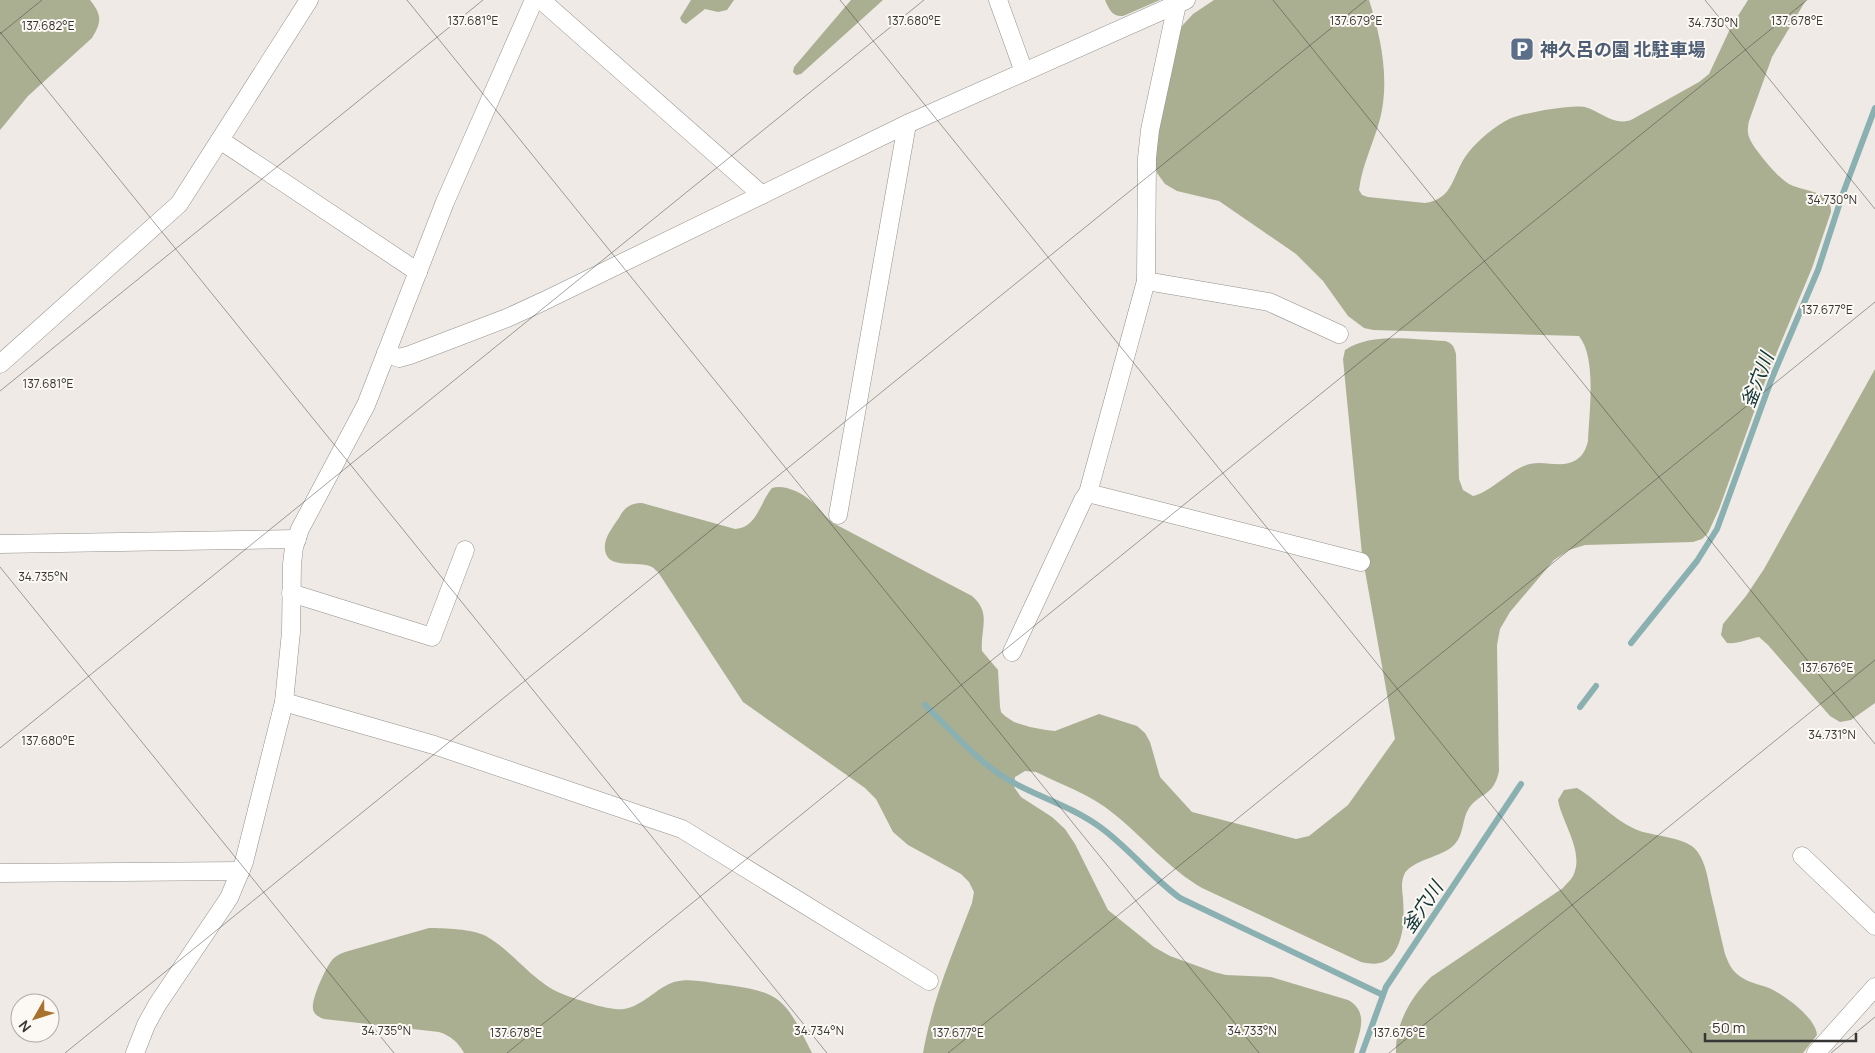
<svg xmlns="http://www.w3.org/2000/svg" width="1875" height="1053" font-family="Manrope,'Noto Sans JP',sans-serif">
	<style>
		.forest { fill: #aaaf92 }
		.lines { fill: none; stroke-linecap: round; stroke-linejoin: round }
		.stream { stroke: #8ab0b2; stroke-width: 6 }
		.minor-casing { stroke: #94908b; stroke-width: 19 }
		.minor { stroke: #fff; stroke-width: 18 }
		.ticks { fill: none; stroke: #373634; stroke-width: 1; stroke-opacity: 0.45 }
		.labels { text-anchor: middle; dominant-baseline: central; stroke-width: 4; stroke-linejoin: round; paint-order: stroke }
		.service-label { font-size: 18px; font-weight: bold; fill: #4e5e75; stroke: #fcf8f3; text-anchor: start }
		.water-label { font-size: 19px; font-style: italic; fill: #0e3436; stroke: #fcf8f3 }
		.ticks-label { font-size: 12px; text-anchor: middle; fill: #373634; stroke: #fcf8f3; stroke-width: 4; stroke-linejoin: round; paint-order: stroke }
	</style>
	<rect width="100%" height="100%" fill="#efeae5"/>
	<g class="forest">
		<path d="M 0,0 L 90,0 C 102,15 102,22 92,38 L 28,96 L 0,130 Z"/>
		<polygon points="691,0 734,0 727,10 718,12 705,9 686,24 682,22 680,18"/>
		<polygon points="851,0 883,0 801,74 796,75 793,72 794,67"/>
		<path d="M 1105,0 L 1160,0 L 1123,16 C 1112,17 1109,9 1105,0 Z"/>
		<path d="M 1214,0 L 1369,0 C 1381,37 1390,80 1380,119 C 1374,142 1362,165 1359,190 L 1362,195 L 1368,197 L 1425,203 C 1455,199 1452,173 1468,153 C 1478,140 1495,126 1509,119 C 1522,113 1572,104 1585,107 C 1602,112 1613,126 1631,120 L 1699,82 L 1709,74 L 1731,27 L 1748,0 L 1806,0 L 1772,57 L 1749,121 C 1748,126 1747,131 1749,137 C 1752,147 1779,179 1789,184 C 1800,190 1816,190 1826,198 C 1830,202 1831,206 1831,212 L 1812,268 L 1767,376 L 1719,509 L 1708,533 L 1702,539 L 1693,542 L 1585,545 L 1569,550 L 1554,560 L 1510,612 L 1500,629 L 1497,645 L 1499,771 C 1494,796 1481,792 1469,808 C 1462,819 1464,834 1455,844 C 1444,857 1410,860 1404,875 C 1401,882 1402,890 1403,898 C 1404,917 1405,935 1394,953 C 1385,965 1375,965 1361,962 L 1202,888 C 1169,869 1144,838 1114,814 C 1092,795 1062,785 1036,772 L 1025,771 L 1015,777 L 1014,787 L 1021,797 L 1052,817 L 1065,829 L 1075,844 L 1108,910 L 1154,947 L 1170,956 L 1214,972 L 1226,975 L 1271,977 L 1348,1000 C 1370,1012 1359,1033 1354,1053 L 923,1053 C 932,1001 953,952 972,903 L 974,892 L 969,882 L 961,874 L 908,845 L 893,832 L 876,799 L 865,788 L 743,702 L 658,572 C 656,571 654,568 652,567 C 638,559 602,573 605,544 C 606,535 615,524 620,516 C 625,507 631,503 642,503 L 735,529 C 757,528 760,502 772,488 C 783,484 801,492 810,500 C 818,506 824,516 833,523 L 972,596 C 992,613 980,629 982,651 L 998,670 L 1000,707 L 1001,712 L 1005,716 L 1014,722 L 1030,727 L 1046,730 L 1055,731 L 1099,714 L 1137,726 L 1145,733 L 1150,742 L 1160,777 L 1192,812 L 1296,839 L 1309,836 L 1348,805 L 1395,739 L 1362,554 L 1343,359 L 1345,350 C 1372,332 1414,340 1445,341 C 1452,343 1454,346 1456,354 L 1459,479 L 1463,490 L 1473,496 C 1495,490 1509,469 1530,464 C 1545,460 1562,469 1576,460 C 1583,456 1586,449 1588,441 C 1589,413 1597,358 1579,336 L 1373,330 L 1364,328 L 1348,316 L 1323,281 L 1296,254 L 1219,201 L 1177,191 L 1165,184 L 1157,173 L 1154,158 L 1157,131 L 1176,42 L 1182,26 L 1193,14 Z"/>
		<path d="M 1875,369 L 1875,703 L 1851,720 L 1840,722 L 1830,716 L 1768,645 L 1759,637 C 1748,639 1738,644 1727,643 L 1721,635 L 1723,624 L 1746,596 L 1764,569 Z"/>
		<path d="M 1577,788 C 1599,801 1615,822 1640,831 C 1655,836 1688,838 1697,851 C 1706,863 1708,880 1711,894 C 1716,914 1720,934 1725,954 C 1728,962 1731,969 1737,974 C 1746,982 1758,984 1769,988 C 1785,995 1816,1018 1817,1035 L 1803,1053 L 1396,1053 C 1395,1024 1411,997 1431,977 L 1563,888 C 1566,884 1571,880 1573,876 C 1585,852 1562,823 1558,800 L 1564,790 Z"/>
		<path d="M 429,928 C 444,928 473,929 486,936 C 514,952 534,984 565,995 C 579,1000 609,1011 624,1009 C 643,1006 656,988 674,982 C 689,978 705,982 719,984 C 782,991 785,999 812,1053 L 464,1053 C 458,1042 451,1036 439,1032 L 324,1019 C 319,1017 314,1015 313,1009 C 311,999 327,964 334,958 C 337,955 342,953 345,952 Z"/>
	</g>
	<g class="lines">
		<g class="stream">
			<polyline points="1631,643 1697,561 1717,529 1772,378 1818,270 1842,196 1875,108"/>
			<path d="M 925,705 C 953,732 980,765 1014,783 C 1042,798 1074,808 1100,827 C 1129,848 1151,877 1180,898 L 1383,995"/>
			<polyline points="1580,707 1596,686"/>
			<polyline points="1362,1053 1386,987 1521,784"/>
		</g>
		<g class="minor-casing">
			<g id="minor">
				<polyline points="541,0 762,195"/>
				<polyline points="998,0 1024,72"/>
				<polyline points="220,140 418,272"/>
				<polyline points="1146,281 1269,302 1339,334"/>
				<polyline points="386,353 399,358 410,355 507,318 544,301 907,124 1186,0"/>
				<polyline points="0,364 179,204 309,0"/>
				<polyline points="1088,493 1361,562"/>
				<polyline points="838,515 907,124"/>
				<polyline points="0,544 297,539"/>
				<polyline points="291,593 432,637 465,550"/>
				<polyline points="1012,652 1083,500 1088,493 1146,281 1147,158 1150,130 1177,4"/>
				<polyline points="284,702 434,745 682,829 929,981"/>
				<polyline points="1802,856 1875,926"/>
				<polyline points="0,873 241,871"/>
				<polyline points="135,1053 146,1025 157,1005 229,898 244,862 284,702 291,632 292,564 294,547 300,529 366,405 445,202 534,0"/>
				<polyline points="1816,1053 1875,987"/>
			</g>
		</g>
		<use href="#minor" class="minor"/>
	</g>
	<path class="ticks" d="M 407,0 L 1259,1053M 840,0 L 1692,1053M 1273,0 L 1875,744M 1705,0 L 1875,209M 0,32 L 827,1053M 0,34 L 42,0M 0,391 L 483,0M 0,567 L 394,1053M 0,748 L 924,0M 65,1053 L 1366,0M 507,1053 L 1807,0M 948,1053 L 1875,302M 1389,1053 L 1875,660M 1831,1053 L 1875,1017"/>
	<defs>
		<g id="parking-square" transform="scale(1.25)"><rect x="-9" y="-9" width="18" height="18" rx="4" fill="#5c6f8a" stroke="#fcf8f3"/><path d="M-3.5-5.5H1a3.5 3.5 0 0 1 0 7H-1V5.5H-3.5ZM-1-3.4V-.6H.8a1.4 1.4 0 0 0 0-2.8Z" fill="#fff"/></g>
	</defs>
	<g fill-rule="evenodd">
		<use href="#parking-square" x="1522" y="49"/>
	</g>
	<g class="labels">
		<g class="service-label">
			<text x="1540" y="49">神久呂の園 北駐車場</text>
		</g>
		<g class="water-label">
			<text transform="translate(1757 380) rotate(-69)">釜穴川</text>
			<text transform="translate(1422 907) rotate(-56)">釜穴川</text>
		</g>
	</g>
	<g class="ticks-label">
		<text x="473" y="25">137.681°E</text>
		<text x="914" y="25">137.680°E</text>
		<text x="1356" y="25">137.679°E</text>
		<text x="1797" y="25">137.678°E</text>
		<text x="1713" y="27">34.730°N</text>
		<text x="48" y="30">137.682°E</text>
		<text x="1832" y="204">34.730°N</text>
		<text x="1827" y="314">137.677°E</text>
		<text x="48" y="388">137.681°E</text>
		<text x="43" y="581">34.735°N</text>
		<text x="1827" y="672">137.676°E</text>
		<text x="1832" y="739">34.731°N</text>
		<text x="48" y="745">137.680°E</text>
		<text x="386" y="1035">34.735°N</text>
		<text x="819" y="1035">34.734°N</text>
		<text x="1252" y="1035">34.733°N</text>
		<text x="516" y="1037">137.678°E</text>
		<text x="958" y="1037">137.677°E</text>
		<text x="1399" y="1037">137.676°E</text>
	</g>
	<g transform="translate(35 1018) rotate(231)"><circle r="24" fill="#fcf8f3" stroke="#adaaa7"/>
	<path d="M0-4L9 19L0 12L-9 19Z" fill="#a8712d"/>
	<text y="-8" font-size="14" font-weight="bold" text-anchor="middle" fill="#373634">N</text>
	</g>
	<path d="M1705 1033v8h151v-8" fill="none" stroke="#373634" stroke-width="2.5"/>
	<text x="1712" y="1033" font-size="15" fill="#373634" stroke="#fcf8f3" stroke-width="4" paint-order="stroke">50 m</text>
</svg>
